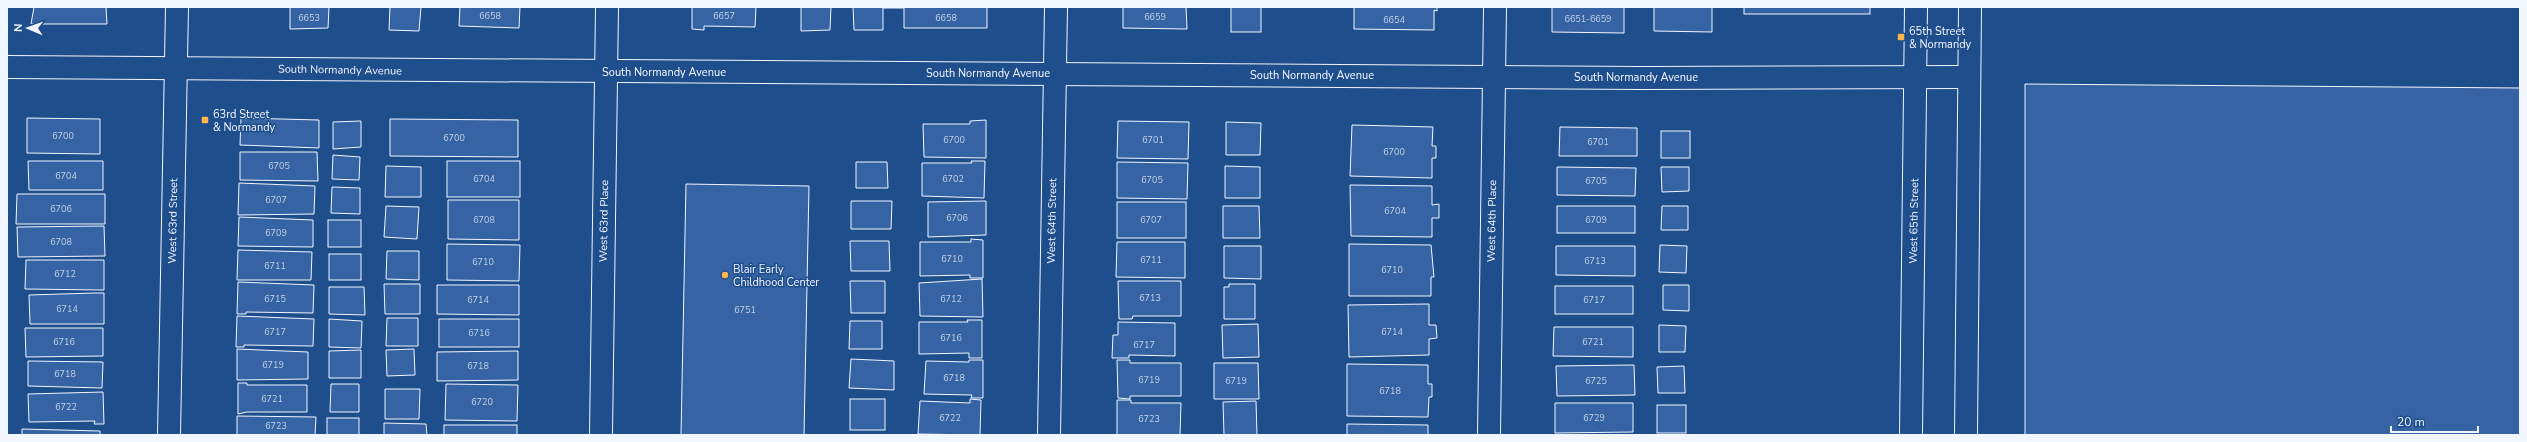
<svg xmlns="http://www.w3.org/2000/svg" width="2527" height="442" font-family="'Nunito Sans',sans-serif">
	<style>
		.building { fill: #3563a3; stroke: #f2f6ff }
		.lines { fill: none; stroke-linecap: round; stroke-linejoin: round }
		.minor-casing { stroke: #f2f6ff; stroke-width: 24 }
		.major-casing { stroke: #f2f6ff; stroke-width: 24 }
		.minor { stroke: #1f4e8c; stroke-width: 22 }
		.major { stroke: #1f4e8c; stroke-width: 22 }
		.poi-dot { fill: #ffb74d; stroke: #1f4e8c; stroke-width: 1.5 }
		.labels { text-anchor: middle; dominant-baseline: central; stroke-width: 3; stroke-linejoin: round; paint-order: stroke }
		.number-label { font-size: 9px; fill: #c3d1e8 }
		.poi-label { font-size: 11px; fill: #f2f6ff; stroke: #1f4e8c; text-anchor: start }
		.street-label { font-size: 11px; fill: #f2f6ff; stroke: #1f4e8c }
	</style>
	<rect width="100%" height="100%" fill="#1f4e8c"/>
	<g class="building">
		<polygon points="34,7 106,7 107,24 31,24"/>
		<polygon points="290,7 329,7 328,28 290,29"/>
		<polygon points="390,7 421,7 419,31 389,30"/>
		<polygon points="460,7 520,7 519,28 459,26"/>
		<polygon points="692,7 756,7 755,27 704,26 704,30 692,29"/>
		<polygon points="801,7 831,7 830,30 801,31"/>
		<polygon points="853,7 987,7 987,28 904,28 904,8 883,8 883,30 854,30"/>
		<polygon points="1123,7 1186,7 1187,29 1123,28"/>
		<rect x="1231" y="7" width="30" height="25"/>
		<polygon points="1354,7 1437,7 1437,11 1434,10 1434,30 1354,29"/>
		<polygon points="1552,7 1624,7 1624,33 1552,32"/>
		<polygon points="1654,7 1712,7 1712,32 1654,31"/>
		<rect x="1744" y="7" width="126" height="7"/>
		<polygon points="2025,84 2520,88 2520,435 2025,435"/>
		<polygon points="27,118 100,119 100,154 27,153"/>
		<polygon points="241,118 319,120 319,148 240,145"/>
		<polygon points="390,119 518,120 518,157 390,156"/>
		<polygon points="986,120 986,158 924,157 923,124 970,124 970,121"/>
		<polygon points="361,121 361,147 333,149 333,122"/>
		<polygon points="1118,121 1189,122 1188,159 1117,158"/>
		<polygon points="1226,122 1261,123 1260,155 1226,155"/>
		<polygon points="1352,125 1433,127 1432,146 1436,146 1436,158 1432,158 1432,178 1350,176"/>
		<polygon points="1560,127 1637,128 1637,156 1559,156"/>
		<rect x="1661" y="131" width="29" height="27"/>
		<polygon points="240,152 317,152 318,181 240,180"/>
		<polygon points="333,155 360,157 359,180 332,179"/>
		<polygon points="28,161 103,161 103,190 29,190"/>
		<rect x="447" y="161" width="73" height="36"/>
		<polygon points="971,161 985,161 984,198 922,196 922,163 972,163"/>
		<polygon points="856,162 887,162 888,188 856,188"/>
		<polygon points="1117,162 1188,163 1187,199 1117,198"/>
		<polygon points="386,166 421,167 421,197 385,197"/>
		<polygon points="1225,166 1260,167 1260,198 1225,198"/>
		<polygon points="1557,167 1636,168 1635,196 1557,195"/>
		<polygon points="1661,167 1689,167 1689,191 1662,192"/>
		<polygon points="239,183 315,186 314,214 238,215"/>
		<polygon points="686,184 809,186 804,435 681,435"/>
		<polygon points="1350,185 1432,186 1432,205 1439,204 1439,218 1432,218 1432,237 1351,236"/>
		<polygon points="332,187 360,188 360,214 331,213"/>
		<polygon points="17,194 105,194 105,224 16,224"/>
		<polygon points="448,200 519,200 519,240 448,239"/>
		<polygon points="851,201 892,201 891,229 851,229"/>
		<polygon points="986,201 986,235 928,237 928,202"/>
		<rect x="1117" y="202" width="69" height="36"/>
		<polygon points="386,206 419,207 417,239 384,237"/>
		<polygon points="1223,206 1259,206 1260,238 1223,238"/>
		<rect x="1557" y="206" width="78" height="27"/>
		<polygon points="1662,206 1688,206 1688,230 1661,230"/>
		<polygon points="239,217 313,220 313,247 238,246"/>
		<rect x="328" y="220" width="33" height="27"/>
		<polygon points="104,226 105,256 18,257 17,227"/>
		<polygon points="971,239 983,240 983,278 970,278 970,275 920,276 920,242 971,242"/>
		<polygon points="850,241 889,241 890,271 851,271"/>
		<polygon points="1117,242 1185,242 1185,278 1116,277"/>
		<polygon points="447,244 520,245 519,281 447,280"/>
		<polygon points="1349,244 1431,245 1434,277 1431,277 1431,296 1349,296"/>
		<polygon points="1660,245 1687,246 1686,273 1659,272"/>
		<polygon points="1224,246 1261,246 1261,279 1224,278"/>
		<polygon points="1556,246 1635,246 1635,276 1556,275"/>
		<polygon points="238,250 312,252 311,280 237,280"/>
		<polygon points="387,251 419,251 419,280 386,279"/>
		<rect x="329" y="254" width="32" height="26"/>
		<polygon points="26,260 104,260 104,290 25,289"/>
		<polygon points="982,279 983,317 920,316 919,283"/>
		<polygon points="850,281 885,281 885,313 851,313"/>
		<polygon points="1118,281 1181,281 1181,316 1133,316 1132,319 1119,319"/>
		<polygon points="238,282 314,285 313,313 246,312 246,314 237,314"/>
		<polygon points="384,284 420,284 420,314 385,314"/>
		<polygon points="1229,284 1255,284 1255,319 1224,319 1224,287 1229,287"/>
		<polygon points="437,285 519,285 519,315 437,314"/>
		<polygon points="1663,285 1689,285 1689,311 1663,310"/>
		<rect x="1555" y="286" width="78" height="28"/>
		<polygon points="329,287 364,287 365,315 329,314"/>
		<polygon points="95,293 104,293 104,324 30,324 29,295"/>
		<polygon points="1429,304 1429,325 1436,325 1437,338 1429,339 1429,355 1349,357 1348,305"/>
		<polygon points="237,316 314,319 313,346 244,345 244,347 236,347"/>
		<polygon points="387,318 418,318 418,346 386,346"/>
		<polygon points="329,319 362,321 361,348 329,347"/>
		<rect x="439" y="319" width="80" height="28"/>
		<polygon points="967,320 982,320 982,358 969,358 969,353 919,354 919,322 968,322"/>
		<polygon points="850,321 882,321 882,349 849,349"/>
		<polygon points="1118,322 1175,323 1175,356 1129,355 1129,358 1112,358 1113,335 1118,335"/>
		<polygon points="1258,324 1259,357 1223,358 1222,325"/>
		<polygon points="1659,325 1686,326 1685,352 1659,352"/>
		<polygon points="1554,327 1633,327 1633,357 1553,356"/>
		<polygon points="25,328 103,328 103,356 26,357"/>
		<polygon points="237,349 308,352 308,379 237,380"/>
		<polygon points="414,349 415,375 387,376 386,350"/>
		<polygon points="361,350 361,378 329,378 329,351"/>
		<polygon points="518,351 518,380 437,381 437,352"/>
		<polygon points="851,359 894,361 894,390 849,388"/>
		<polygon points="969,360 983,360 983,398 971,398 972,395 924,394 926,361 969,362"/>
		<polygon points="1117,360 1130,360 1130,363 1181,363 1181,396 1130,396 1130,399 1118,398"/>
		<polygon points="28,361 103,362 102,388 28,386"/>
		<polygon points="1214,363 1258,363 1259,399 1214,399"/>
		<polygon points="1347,364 1428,365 1428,384 1432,384 1432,397 1429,397 1428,417 1347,416"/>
		<polygon points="1634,365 1635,395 1557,396 1556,366"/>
		<polygon points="1684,366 1685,393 1658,393 1657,367"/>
		<polygon points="238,383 247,383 247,385 307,385 307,412 247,412 238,414"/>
		<polygon points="331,384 359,384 359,412 330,412"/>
		<polygon points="446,384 518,385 517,421 445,420"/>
		<polygon points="385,389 420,389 419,419 385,419"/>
		<polygon points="103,392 104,424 94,424 95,421 29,422 28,394"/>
		<rect x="850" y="399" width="35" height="31"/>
		<polygon points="970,399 981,400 980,435 918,434 920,401 970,403"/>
		<polygon points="1117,400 1131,400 1131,403 1181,403 1180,435 1117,435"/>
		<polygon points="1256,401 1257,435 1224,435 1223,402"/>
		<polygon points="1555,403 1633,403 1633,432 1555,433"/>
		<rect x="1657" y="405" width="29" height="28"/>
		<polygon points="237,416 316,417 315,435 237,435"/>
		<rect x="327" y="418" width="32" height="17"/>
		<polygon points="384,423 426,424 427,435 384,435"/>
		<polygon points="1347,424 1428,425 1428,435 1347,435"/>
		<rect x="444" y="425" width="73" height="10"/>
		<polygon points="22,429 100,431 100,435 22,435"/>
	</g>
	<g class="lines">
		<g class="minor-casing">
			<g id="minor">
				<polyline points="7,67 1642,78 1969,77"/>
				<polyline points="601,435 607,7"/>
				<polyline points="1049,435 1056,7"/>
				<polyline points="1489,435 1495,7"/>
				<polyline points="1911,435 1916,7"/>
				<polyline points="1966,435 1970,7"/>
			</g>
		</g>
		<g class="major-casing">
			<polyline id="major" points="169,435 177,7"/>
		</g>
		<use href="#minor" class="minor"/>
		<use href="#major" class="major"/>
	</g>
	<g class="poi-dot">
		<rect x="1897" y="33" width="8" height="8" rx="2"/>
		<rect x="201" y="116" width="8" height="8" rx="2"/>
		<circle cx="725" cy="275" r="4"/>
	</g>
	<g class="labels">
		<g class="number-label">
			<text x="490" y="16">6658</text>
			<text x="724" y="16">6657</text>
			<text x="1155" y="17">6659</text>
			<text x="309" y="18">6653</text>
			<text x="946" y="18">6658</text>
			<text x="1588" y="19">6651-6659</text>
			<text x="1394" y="20">6654</text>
			<text x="63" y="136">6700</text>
			<text x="454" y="138">6700</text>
			<text x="954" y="140">6700</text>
			<text x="1153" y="140">6701</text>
			<text x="1598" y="142">6701</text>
			<text x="1394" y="152">6700</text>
			<text x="279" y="166">6705</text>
			<text x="66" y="176">6704</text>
			<text x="484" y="179">6704</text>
			<text x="953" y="179">6702</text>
			<text x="1152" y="180">6705</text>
			<text x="1596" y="181">6705</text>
			<text x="276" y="200">6707</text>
			<text x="61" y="209">6706</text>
			<text x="1395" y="211">6704</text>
			<text x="957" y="218">6706</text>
			<text x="484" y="220">6708</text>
			<text x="1151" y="220">6707</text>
			<text x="1596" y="220">6709</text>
			<text x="276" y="233">6709</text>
			<text x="61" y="242">6708</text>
			<text x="952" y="259">6710</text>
			<text x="1151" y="260">6711</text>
			<text x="1595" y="261">6713</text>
			<text x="483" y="262">6710</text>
			<text x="275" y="266">6711</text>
			<text x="1392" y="270">6710</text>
			<text x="65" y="274">6712</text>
			<text x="1150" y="298">6713</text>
			<text x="275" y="299">6715</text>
			<text x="951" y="299">6712</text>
			<text x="478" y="300">6714</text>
			<text x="1594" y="300">6717</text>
			<text x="67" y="309">6714</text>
			<text x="745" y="310">6751</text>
			<text x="275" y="332">6717</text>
			<text x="1392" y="332">6714</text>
			<text x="479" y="333">6716</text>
			<text x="951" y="338">6716</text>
			<text x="64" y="342">6716</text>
			<text x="1593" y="342">6721</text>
			<text x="1144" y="345">6717</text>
			<text x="273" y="365">6719</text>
			<text x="478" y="366">6718</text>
			<text x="65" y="374">6718</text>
			<text x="954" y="378">6718</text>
			<text x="1149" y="380">6719</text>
			<text x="1236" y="381">6719</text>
			<text x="1596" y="381">6725</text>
			<text x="1390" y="391">6718</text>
			<text x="272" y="399">6721</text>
			<text x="482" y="402">6720</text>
			<text x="66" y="407">6722</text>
			<text x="950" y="418">6722</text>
			<text x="1594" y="418">6729</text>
			<text x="1149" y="419">6723</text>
			<text x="276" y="426">6723</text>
		</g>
		<g class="poi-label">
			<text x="1909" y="31">65th Street<tspan x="1909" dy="13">&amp; Normandy</tspan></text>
			<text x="213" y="114">63rd Street<tspan x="213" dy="13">&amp; Normandy</tspan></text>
			<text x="733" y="269">Blair Early<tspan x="733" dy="13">Childhood Center</tspan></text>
		</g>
		<g class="street-label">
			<text transform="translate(340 70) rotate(1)">South Normandy Avenue</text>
			<text x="664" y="72">South Normandy Avenue</text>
			<text x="988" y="73">South Normandy Avenue</text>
			<text x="1312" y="75">South Normandy Avenue</text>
			<text x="1636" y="77">South Normandy Avenue</text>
			<text transform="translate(173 221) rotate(-89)">West 63rd Street</text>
			<text transform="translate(604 221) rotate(-89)">West 63rd Place</text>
			<text transform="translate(1052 221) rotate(-89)">West 64th Street</text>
			<text transform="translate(1492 221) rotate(-89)">West 64th Place</text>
			<text transform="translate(1914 221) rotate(-89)">West 65th Street</text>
		</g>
	</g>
	<rect width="2527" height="442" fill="none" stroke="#f2f6ff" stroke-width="16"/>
	<g transform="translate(28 28) rotate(272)" stroke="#1f4e8c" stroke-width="3" paint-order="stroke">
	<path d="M0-3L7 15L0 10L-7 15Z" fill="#f2f6ff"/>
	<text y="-6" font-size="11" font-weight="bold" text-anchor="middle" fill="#f2f6ff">N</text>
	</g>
	<path d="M2391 426v6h87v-6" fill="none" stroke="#f2f6ff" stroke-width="2"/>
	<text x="2397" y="426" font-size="12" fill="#f2f6ff" stroke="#1f4e8c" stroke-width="3" paint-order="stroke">20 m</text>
</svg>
